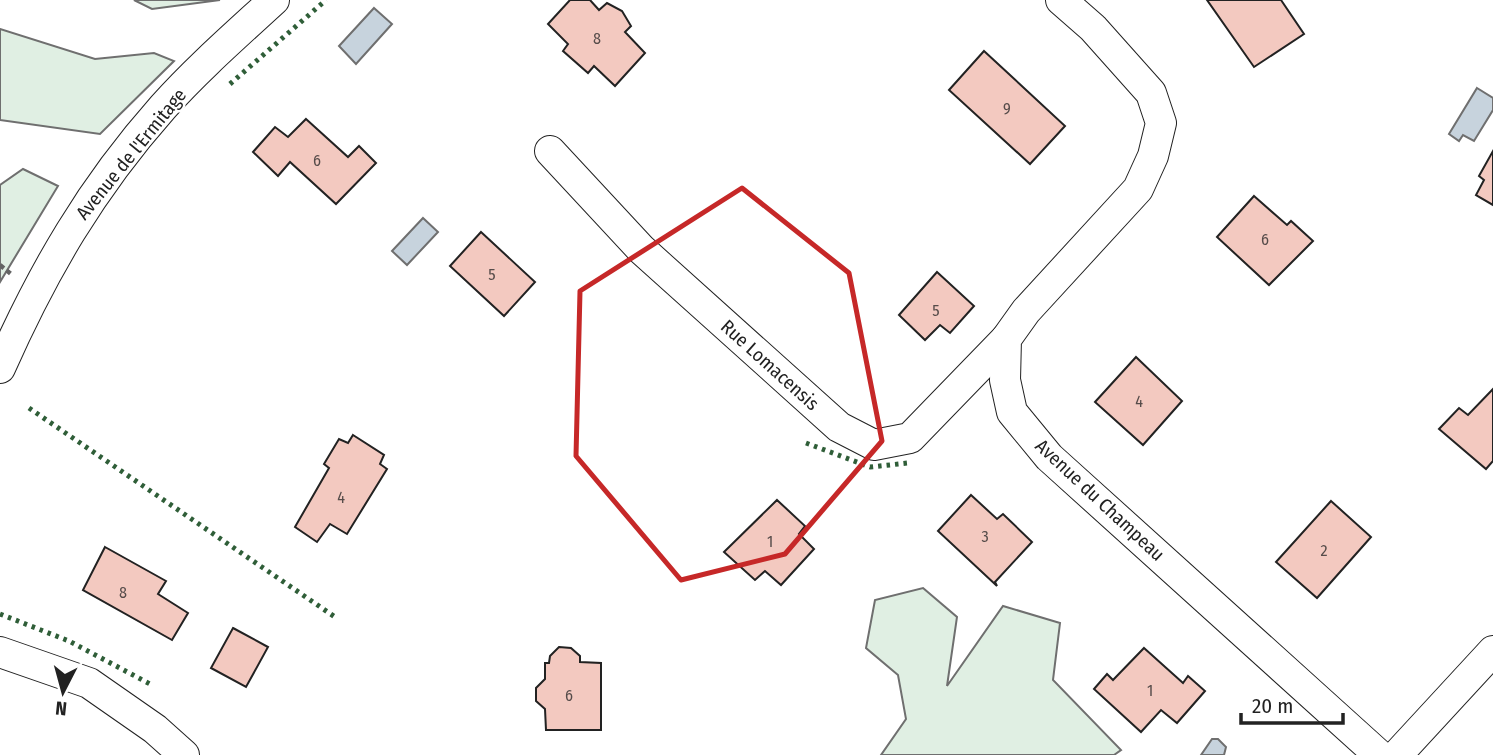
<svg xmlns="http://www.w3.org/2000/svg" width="1493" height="755" font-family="'Fira Sans Condensed',sans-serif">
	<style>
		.green { fill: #e0efe3; stroke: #6f6f6f; stroke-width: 2 }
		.water { fill: #c7d3dd; stroke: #6f6f6f; stroke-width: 2 }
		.building { fill: #f3c9c0; stroke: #222; stroke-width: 2 }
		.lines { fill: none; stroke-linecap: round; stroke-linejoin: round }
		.minor-casing { stroke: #222; stroke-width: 32 }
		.path { stroke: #646464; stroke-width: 4.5; stroke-dasharray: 5 3.5; stroke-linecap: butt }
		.minor { stroke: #fff; stroke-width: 30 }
		.hedge { stroke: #2f5e38; stroke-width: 5; stroke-dasharray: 3.5 5; stroke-linecap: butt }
		.marked { fill: none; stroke: #c62828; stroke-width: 5; stroke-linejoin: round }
		.labels { text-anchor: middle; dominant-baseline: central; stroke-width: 5; stroke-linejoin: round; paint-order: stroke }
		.number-label { font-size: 16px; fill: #564c4a }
		.street-label { font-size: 19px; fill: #222; stroke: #fff }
	</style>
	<rect width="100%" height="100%" fill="#fff"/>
	<g class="green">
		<polygon points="134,0 220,0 152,9"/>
		<polygon points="0,29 95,59 154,53 174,61 100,134 0,120"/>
		<polygon points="23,169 58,186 0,282 0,185"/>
		<polygon points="923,588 957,617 947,686 1003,606 1060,623 1053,680 1121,750 1114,755 881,755 906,719 898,675 866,648 875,600"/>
	</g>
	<g class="water">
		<polygon points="374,8 392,24 356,64 339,46"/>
		<polygon points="1477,88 1493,98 1493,110 1474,141 1463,135 1459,141 1449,134"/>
		<polygon points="423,218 438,232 407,265 392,251"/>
		<polygon points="1212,739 1218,739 1226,747 1224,755 1201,755"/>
	</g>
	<g class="building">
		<polygon points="570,0 590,0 599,10 607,3 622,11 631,26 625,32 645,53 615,86 594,66 588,73 563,51 568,44 548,24"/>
		<polygon points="1207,0 1281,0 1304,34 1254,67"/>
		<polygon points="984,51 1065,126 1030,164 949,90"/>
		<polygon points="306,119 348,157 359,146 376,163 336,204 290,162 278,176 253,152 275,127 288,137"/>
		<polygon points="1493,151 1493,205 1476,195 1484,180 1479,176"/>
		<polygon points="1254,196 1287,225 1291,221 1313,241 1269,285 1217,237"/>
		<polygon points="481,232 535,282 504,316 450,266"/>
		<polygon points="937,272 974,306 950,333 940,325 925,340 899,315"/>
		<polygon points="1136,357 1182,401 1143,445 1095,402"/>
		<polygon points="1493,389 1493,461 1486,469 1439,429 1459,408 1468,415"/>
		<polygon points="353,435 384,455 380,464 387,469 347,534 330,524 317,542 295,527 329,468 324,464 339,439 348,443"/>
		<polygon points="971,495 997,519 1003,514 1032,542 995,582 997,586 938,531"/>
		<polygon points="777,500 805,526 799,534 814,549 781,585 765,571 755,580 724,552"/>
		<polygon points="1331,501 1371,537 1317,598 1276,562"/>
		<polygon points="105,547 166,581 158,594 188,613 172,640 83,590"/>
		<polygon points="233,628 268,647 246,687 211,668"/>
		<polygon points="559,647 571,648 580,656 580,662 601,663 601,730 546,730 545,709 536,701 536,688 545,679 545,663 549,663 550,656"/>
		<polygon points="1144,648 1183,683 1188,676 1205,691 1177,723 1161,710 1141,732 1094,689 1107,674 1113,680"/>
	</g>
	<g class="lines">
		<g class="minor-casing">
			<g id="minor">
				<polyline points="1061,0 1093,28 1151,93 1161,123 1153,156 1138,189 1026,311 1006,339 1005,380 1012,412 1049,457 1379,755"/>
				<polyline points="550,151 641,249 839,427 874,445 910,438 1006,339"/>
				<path d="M 0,368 C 43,271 91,188 163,107 C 197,69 237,34 274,0"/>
				<polyline points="0,652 89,683 155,729 184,755"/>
				<polyline points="1397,755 1493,651"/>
			</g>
		</g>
		<polyline class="path" points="0,265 11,274"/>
		<use href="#minor" class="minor"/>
		<g class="hedge">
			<polyline points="230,84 326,0"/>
			<polyline points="29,408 335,617"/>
			<polyline points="806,443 870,467 908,463"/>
			<polyline points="0,614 69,641 150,684"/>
		</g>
	</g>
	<path class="marked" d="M 742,188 L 849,273 L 882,441 L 785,554 L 681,580 L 576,456 L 580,291 Z"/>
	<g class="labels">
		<g class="number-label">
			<text x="597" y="38">8</text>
			<text x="1007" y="108">9</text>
			<text x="317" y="160">6</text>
			<text x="1265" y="239">6</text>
			<text x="492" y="274">5</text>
			<text x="936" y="310">5</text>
			<text x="1139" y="401">4</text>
			<text x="341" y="497">4</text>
			<text x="985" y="536">3</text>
			<text x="770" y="541">1</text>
			<text x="1324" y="550">2</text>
			<text x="123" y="592">8</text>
			<text x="1150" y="690">1</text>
			<text x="569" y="695">6</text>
		</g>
		<g class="street-label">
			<text transform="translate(131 154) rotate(-51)">Avenue de l'Ermitage</text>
			<text transform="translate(770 365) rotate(42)">Rue Lomacensis</text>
			<text transform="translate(1100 500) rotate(43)">Avenue du Champeau</text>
		</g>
	</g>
	<g transform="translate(63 692) rotate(186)" stroke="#ffffff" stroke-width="5" paint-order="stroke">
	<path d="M0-5L12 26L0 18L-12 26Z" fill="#222222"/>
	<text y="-10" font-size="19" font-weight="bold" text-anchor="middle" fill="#222222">N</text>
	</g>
	<path d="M1241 713v10h102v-10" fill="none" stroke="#222222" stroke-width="3.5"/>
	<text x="1252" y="713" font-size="21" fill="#222222" stroke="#ffffff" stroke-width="5" paint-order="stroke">20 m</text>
</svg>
